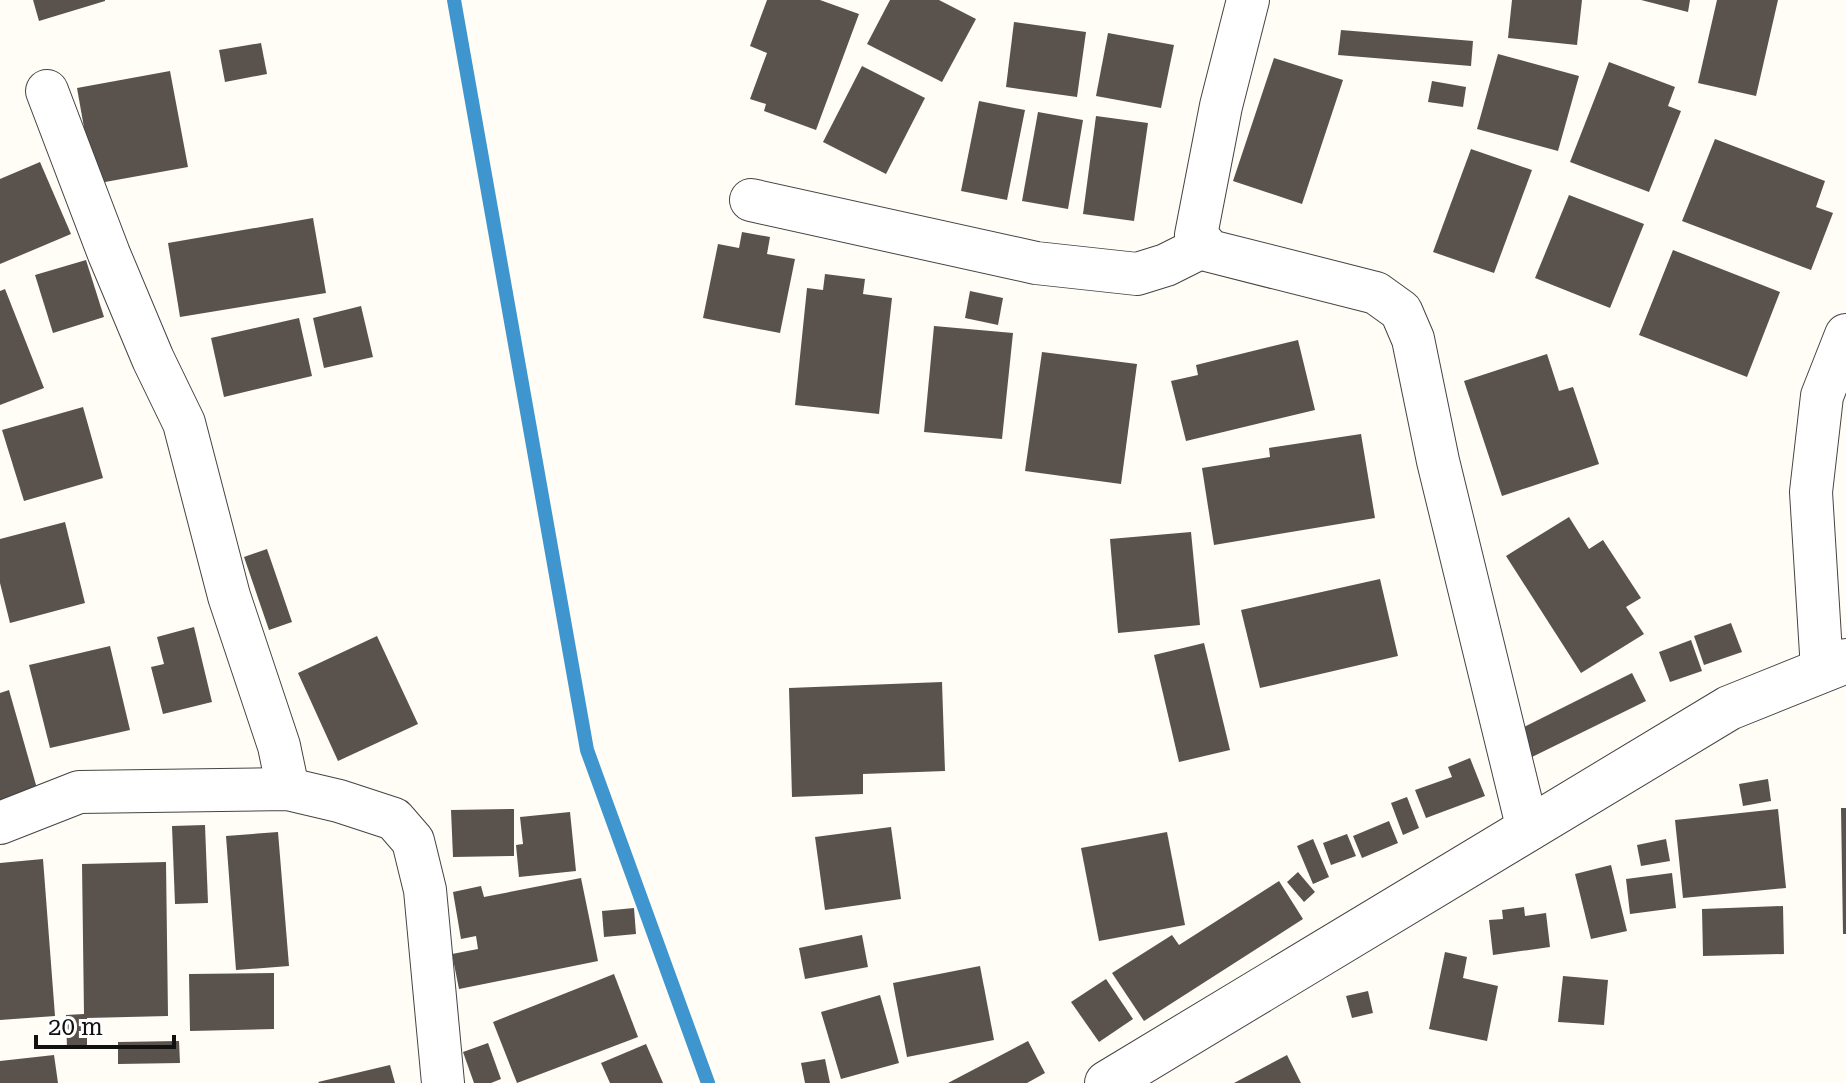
<svg xmlns="http://www.w3.org/2000/svg" width="1846" height="1083" font-family="'Roboto Serif',serif">
	<style>
		.lines { fill: none; stroke-linecap: round; stroke-linejoin: round }
		.stream { stroke: #3f96cf; stroke-width: 14 }
		.building { fill: #5a524d }
		.minor-casing { stroke: #444; stroke-width: 44 }
		.tertiary-casing { stroke: #444; stroke-width: 46 }
		.minor { stroke: #fff; stroke-width: 42 }
		.tertiary { stroke: #fff; stroke-width: 44 }
	</style>
	<rect width="100%" height="100%" fill="#fffdf5"/>
	<g class="lines">
		<polyline class="stream" points="454,0 587,750 708,1083"/>
	</g>
	<g class="building">
		<polygon points="33,0 105,0 105,1 39,21"/>
		<polygon points="767,0 820,0 859,14 816,130 764,111 766,104 750,99 767,53 750,46"/>
		<polygon points="890,0 939,0 976,19 942,82 867,44"/>
		<polygon points="1512,0 1582,0 1577,45 1508,38"/>
		<polygon points="1641,0 1690,0 1688,12"/>
		<polygon points="1717,0 1778,0 1756,96 1698,83"/>
		<polygon points="1014,22 1086,32 1077,97 1006,87"/>
		<polygon points="1341,30 1473,41 1471,66 1338,55"/>
		<polygon points="1108,33 1174,45 1161,108 1096,96"/>
		<polygon points="261,43 267,74 225,82 219,50"/>
		<polygon points="1498,54 1579,76 1558,151 1477,129"/>
		<polygon points="1274,58 1343,80 1302,204 1233,181"/>
		<polygon points="1609,62 1675,87 1668,106 1681,111 1649,192 1570,162"/>
		<polygon points="862,66 925,98 886,174 823,142"/>
		<polygon points="170,71 188,167 94,184 77,88"/>
		<polygon points="1432,81 1466,87 1463,107 1428,102"/>
		<polygon points="979,101 1025,110 1007,200 961,191"/>
		<polygon points="1038,112 1083,120 1068,209 1022,201"/>
		<polygon points="1096,116 1148,123 1134,221 1083,214"/>
		<polygon points="1715,139 1825,181 1816,207 1833,213 1811,270 1682,221"/>
		<polygon points="1471,149 1532,170 1494,273 1433,252"/>
		<polygon points="40,162 71,234 0,264 0,179"/>
		<polygon points="1569,195 1644,224 1610,308 1535,278"/>
		<polygon points="313,218 326,293 180,317 168,243"/>
		<polygon points="742,232 770,237 767,254 795,259 780,333 703,318 718,244 739,248"/>
		<polygon points="1673,250 1780,292 1747,377 1639,335"/>
		<polygon points="86,260 104,317 53,333 35,275"/>
		<polygon points="825,274 865,279 863,294 892,298 879,414 795,405 807,288 823,290"/>
		<polygon points="5,289 44,388 0,405 0,291"/>
		<polygon points="970,291 1003,298 998,325 965,318"/>
		<polygon points="361,306 373,357 324,368 313,318"/>
		<polygon points="299,318 312,376 224,397 211,338"/>
		<polygon points="934,326 1013,333 1002,439 924,432"/>
		<polygon points="1298,340 1315,410 1186,441 1171,381 1198,375 1196,365"/>
		<polygon points="1042,352 1137,364 1121,484 1025,471"/>
		<polygon points="1547,354 1559,391 1573,387 1599,464 1502,496 1464,381"/>
		<polygon points="83,407 103,478 24,501 2,430"/>
		<polygon points="1361,434 1375,518 1214,545 1202,468 1270,457 1269,448"/>
		<polygon points="1569,517 1589,549 1603,540 1641,598 1626,607 1644,634 1581,673 1506,556"/>
		<polygon points="65,522 85,603 10,623 0,583 0,539"/>
		<polygon points="1191,532 1200,625 1118,633 1110,539"/>
		<polygon points="267,549 292,622 269,630 244,557"/>
		<polygon points="1380,579 1398,656 1260,688 1241,610"/>
		<polygon points="1731,623 1742,652 1704,665 1694,636"/>
		<polygon points="194,627 212,702 163,714 151,667 164,664 157,637"/>
		<polygon points="377,636 418,724 338,761 298,673"/>
		<polygon points="1691,640 1702,671 1670,682 1659,652"/>
		<polygon points="1204,643 1230,750 1179,762 1154,655"/>
		<polygon points="110,646 130,730 50,748 29,665"/>
		<polygon points="1632,673 1646,701 1532,757 1518,730"/>
		<polygon points="942,682 945,771 863,774 863,794 792,797 789,688"/>
		<polygon points="9,690 38,792 0,802 0,693"/>
		<polygon points="1470,758 1485,796 1426,818 1415,790 1452,777 1448,767"/>
		<polygon points="1768,779 1771,801 1743,806 1739,784"/>
		<polygon points="1407,797 1419,828 1403,835 1391,803"/>
		<polygon points="1841,808 1846,808 1846,934 1843,934"/>
		<polygon points="514,809 514,856 453,857 451,810"/>
		<polygon points="1778,809 1786,888 1683,898 1675,820"/>
		<polygon points="570,812 576,871 519,877 516,845 523,844 520,817"/>
		<polygon points="1389,821 1398,843 1362,858 1353,836"/>
		<polygon points="205,825 208,903 175,904 172,826"/>
		<polygon points="891,827 901,899 825,910 815,837"/>
		<polygon points="278,832 289,966 236,970 226,836"/>
		<polygon points="1167,832 1185,925 1099,941 1081,848"/>
		<polygon points="1347,834 1356,856 1331,865 1323,843"/>
		<polygon points="1313,839 1329,877 1313,884 1297,846"/>
		<polygon points="1666,839 1670,861 1641,866 1637,845"/>
		<polygon points="43,859 55,1016 0,1020 0,863"/>
		<polygon points="166,862 168,1016 87,1018 87,1049 67,1049 66,1015 84,1014 82,864"/>
		<polygon points="1611,865 1627,931 1591,939 1575,874"/>
		<polygon points="1298,872 1315,892 1304,902 1287,882"/>
		<polygon points="1672,873 1676,908 1630,914 1626,879"/>
		<polygon points="581,878 598,961 459,989 452,954 478,949 476,936 461,939 453,892 481,886 484,897"/>
		<polygon points="1279,881 1303,919 1144,1021 1112,973 1172,935 1179,945"/>
		<polygon points="1783,906 1784,954 1703,956 1702,909"/>
		<polygon points="1524,907 1525,916 1546,913 1550,947 1493,955 1489,920 1503,919 1502,910"/>
		<polygon points="634,908 636,934 604,937 602,911"/>
		<polygon points="862,935 868,967 805,979 799,948"/>
		<polygon points="1445,952 1467,957 1463,978 1498,986 1487,1041 1429,1029"/>
		<polygon points="980,966 994,1040 907,1057 893,983"/>
		<polygon points="274,973 274,1029 190,1031 189,974"/>
		<polygon points="614,974 638,1037 517,1083 493,1022"/>
		<polygon points="1563,976 1608,980 1604,1025 1558,1022"/>
		<polygon points="1106,979 1133,1019 1099,1042 1071,1002"/>
		<polygon points="1368,991 1373,1013 1352,1018 1346,996"/>
		<polygon points="880,995 899,1063 841,1079 821,1012"/>
		<polygon points="179,1041 180,1063 118,1064 118,1042"/>
		<polygon points="1028,1041 1045,1073 1027,1083 948,1083"/>
		<polygon points="488,1043 501,1079 491,1083 474,1083 463,1052"/>
		<polygon points="646,1044 663,1083 610,1083 601,1063"/>
		<polygon points="54,1055 58,1083 0,1083 0,1061"/>
		<polygon points="1287,1055 1301,1083 1234,1083"/>
		<polygon points="825,1059 830,1083 805,1083 801,1063"/>
		<polygon points="390,1065 395,1083 319,1083 318,1082"/>
	</g>
	<g class="lines">
		<g class="minor-casing">
			<g id="minor">
				<polyline points="1248,0 1221,106 1196,235 1210,251 1376,293 1401,311 1413,339 1438,461 1528,830"/>
				<polyline points="47,91 109,254 153,359 184,423 229,596 279,746 288,789"/>
				<polyline points="751,200 1036,263 1137,274 1166,265 1204,246"/>
				<polyline points="1822,670 1811,492 1822,396 1846,335"/>
				<polyline points="0,823 79,792 288,789 339,801 394,819 413,841 425,890 443,1083"/>
			</g>
		</g>
		<g class="tertiary-casing">
			<polyline id="tertiary" points="1107,1083 1729,708 1846,661"/>
		</g>
		<use href="#minor" class="minor"/>
		<use href="#tertiary" class="tertiary"/>
	</g>
	<path d="M36 1035v12h138v-12" fill="none" stroke="#111111" stroke-width="4"/>
	<text x="48" y="1035" font-size="24" fill="#111111" stroke="#ffffff" stroke-width="6" paint-order="stroke">20 m</text>
</svg>
